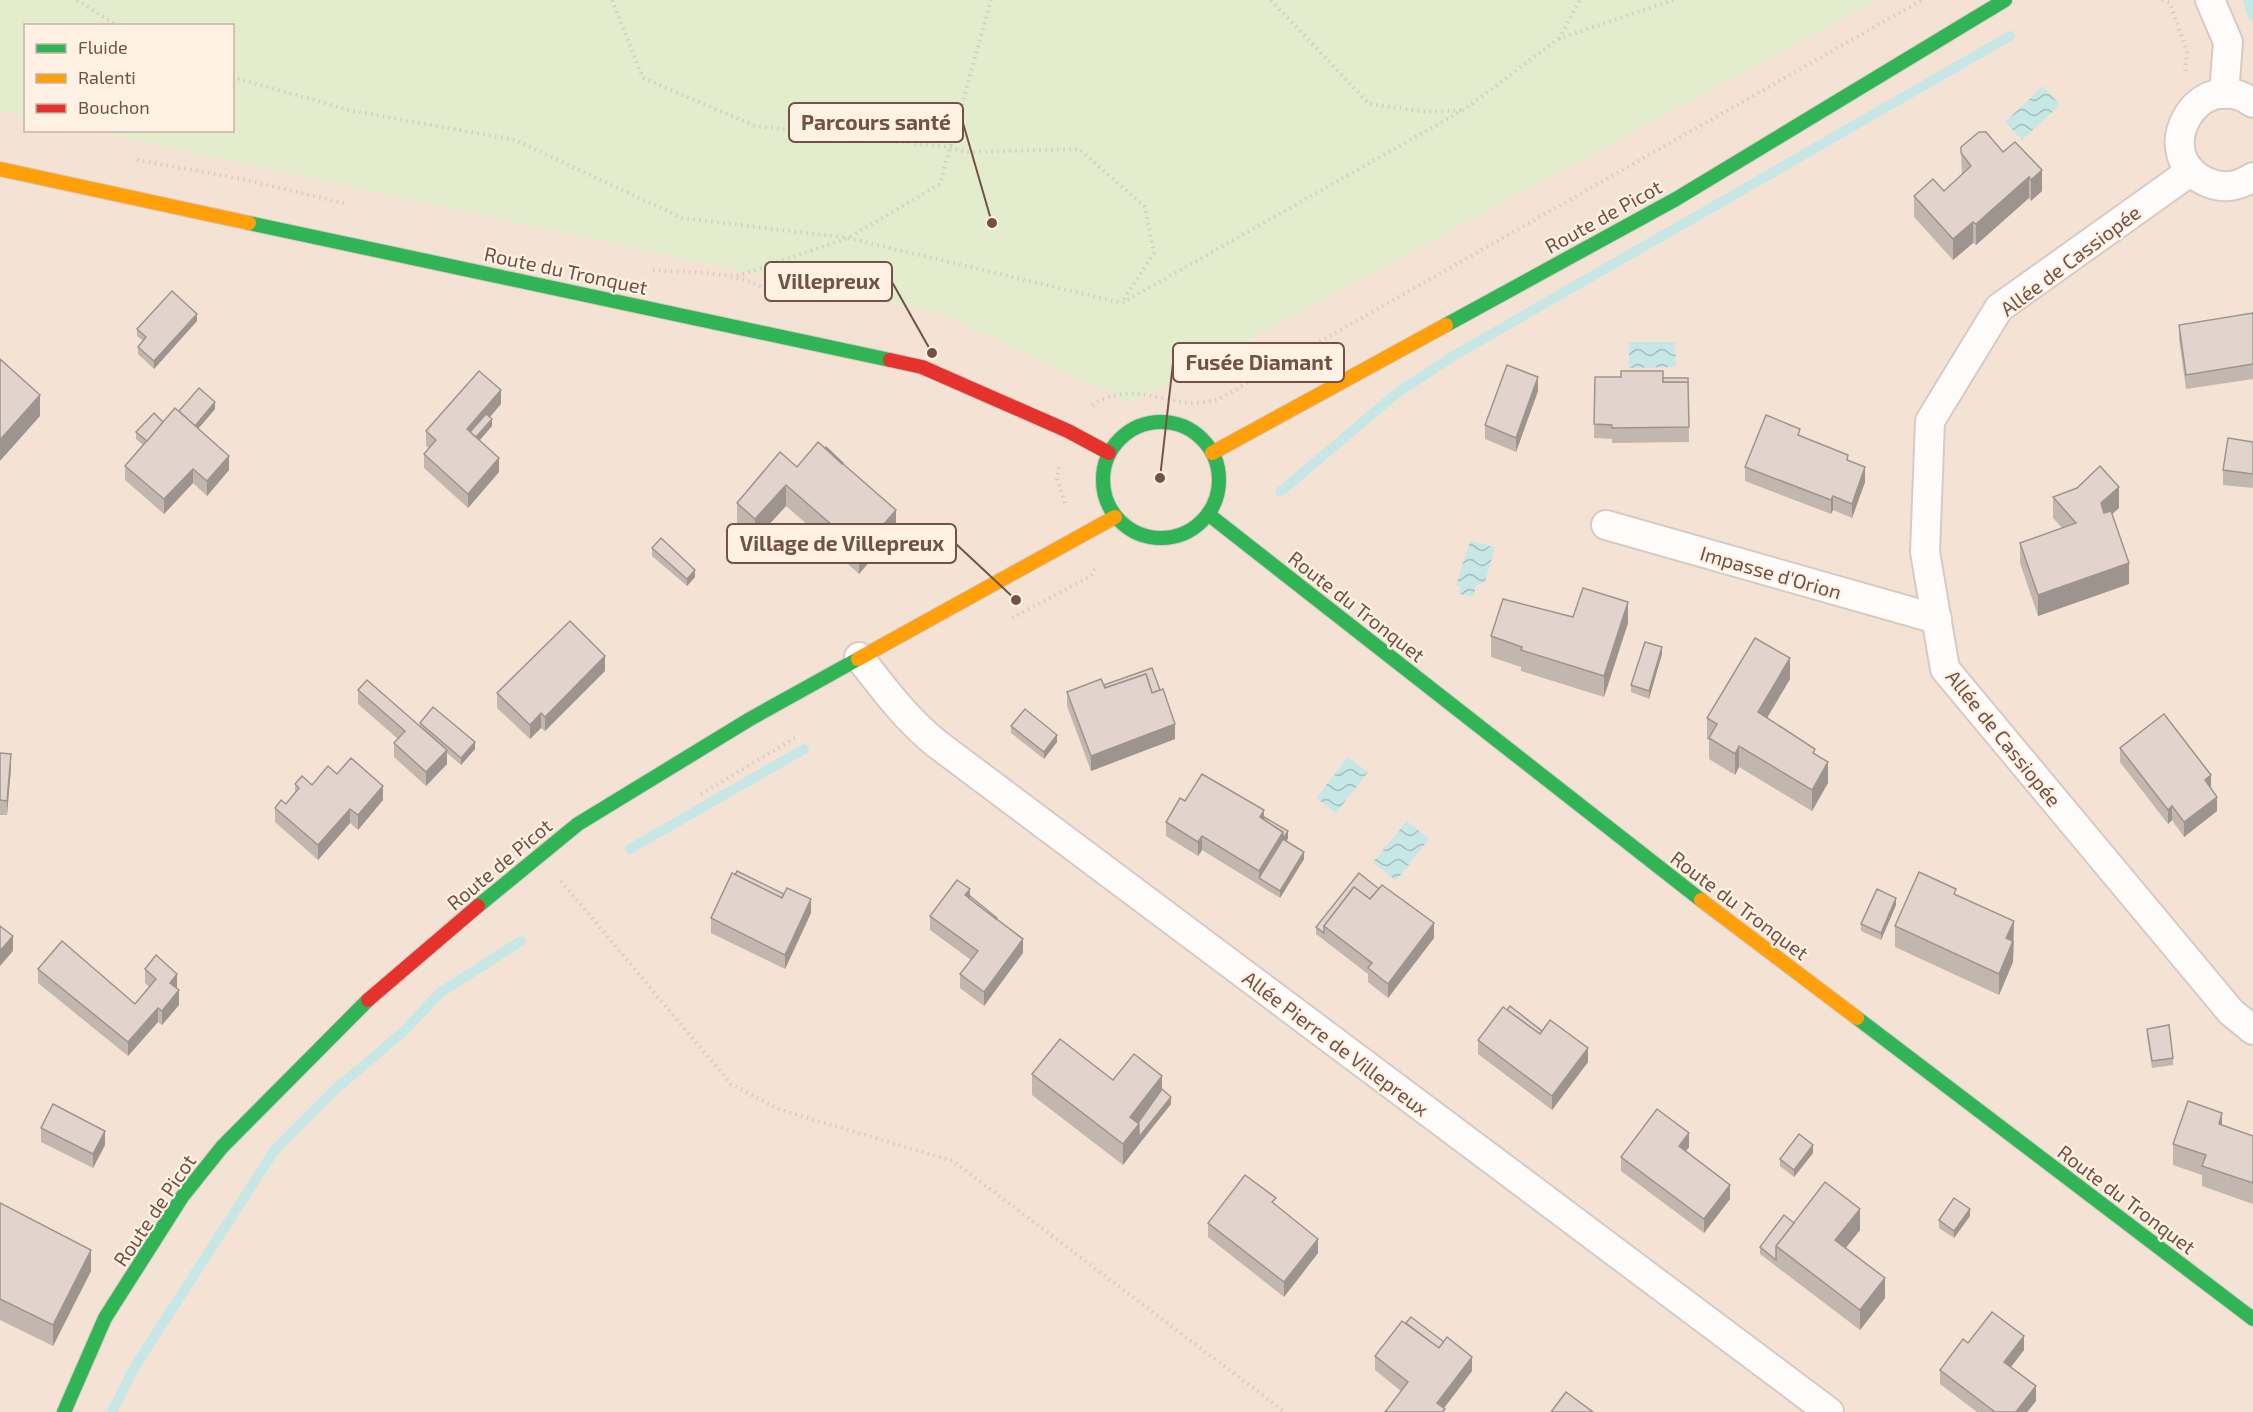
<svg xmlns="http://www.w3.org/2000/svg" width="2253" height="1412" font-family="'Exo 2',sans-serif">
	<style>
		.residential { fill: #f4e3d5; fill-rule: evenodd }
		.park { fill: #e3eccd }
		.water { fill: url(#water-waves) }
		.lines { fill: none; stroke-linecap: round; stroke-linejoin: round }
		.stream { stroke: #c6e7e6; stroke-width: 10 }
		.street-casing { stroke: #d7cac3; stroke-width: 32 }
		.fast-casing { stroke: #d6c9c1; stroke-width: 16 }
		.slow-casing { stroke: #d6c9c1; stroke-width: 16 }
		.jam-casing { stroke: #d6c9c1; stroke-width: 16 }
		.path { stroke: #d7cbc7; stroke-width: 4; stroke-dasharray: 1.5 4.5; stroke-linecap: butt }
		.street { stroke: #fefcfb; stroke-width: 28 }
		.fast { stroke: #30b455; stroke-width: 14 }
		.slow { stroke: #ff9f0a; stroke-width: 14 }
		.jam { stroke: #e5322d; stroke-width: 14 }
		.wall { fill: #c2b6af }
		.shaded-wall { fill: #9e948f }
		.building { fill: #e2d4cc; stroke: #9e948f; stroke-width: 1.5 }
		.labels { text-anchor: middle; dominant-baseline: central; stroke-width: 4.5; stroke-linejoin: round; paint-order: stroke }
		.street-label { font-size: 20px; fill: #735145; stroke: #fff2e4 }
		.leader { fill: none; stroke: #735145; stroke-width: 2 }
		.callout-dot { fill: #735145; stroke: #fff2e4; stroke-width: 2 }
		.callout { fill: #fff2e4; stroke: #735145; stroke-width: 2 }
		.callout-label { font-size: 21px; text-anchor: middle; font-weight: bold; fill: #735145 }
	</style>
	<defs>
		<pattern id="water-waves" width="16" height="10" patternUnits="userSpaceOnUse" patternTransform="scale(1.5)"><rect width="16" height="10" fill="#c6e7e6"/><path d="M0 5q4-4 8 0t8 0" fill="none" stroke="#a5bebc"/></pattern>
	</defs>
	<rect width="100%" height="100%" fill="#f6ede4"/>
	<path class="residential" d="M 0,0 L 2253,0 L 2253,1412 L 0,1412 ZM 26,26 L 232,26 L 232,130 L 26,130 Z"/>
	<polygon class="park" points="0,0 1877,0 1132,403 944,315 93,131 232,130 232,26 26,26 25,116 0,110"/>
	<g class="water">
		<polygon points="2043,86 2060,105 2022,140 2005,122"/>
		<polygon points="1629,342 1675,342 1676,367 1629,368"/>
		<polygon points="1470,541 1495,547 1485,582 1476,586 1473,597 1459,594 1461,587 1456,585"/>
		<polygon points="1348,757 1368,772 1336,813 1316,798"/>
		<polygon points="1407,821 1429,839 1396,881 1373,862"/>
	</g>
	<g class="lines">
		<g class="stream">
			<polyline points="2248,0 2253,16"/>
			<polyline points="1280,492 1397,393 1455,355 2010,36"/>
			<polyline points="630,849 804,749"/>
			<polyline points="112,1412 134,1368 274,1151 338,1087 403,1032 440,993 521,941"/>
		</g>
		<g class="street-casing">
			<g id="street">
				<polyline points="2210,0 2228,42 2224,94"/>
				<path d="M 2253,103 C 2198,63 2145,157 2209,183 C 2224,189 2240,186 2253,177"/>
				<polyline points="2191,171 1999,308 1930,421 1925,552 1945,669 2231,1012 2253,1030"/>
				<polyline points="1606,525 1937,619"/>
				<path d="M 859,657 C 883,688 906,719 937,744 L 1829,1412"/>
			</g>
		</g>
		<g class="fast-casing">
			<g id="fast">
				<polyline points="249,223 890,360"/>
				<polyline points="1446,325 1676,199 2005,0"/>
				<circle cx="1161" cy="480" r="58"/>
				<polyline points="1208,514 1701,900"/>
				<polyline points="478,906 578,824 750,719 858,659"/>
				<polyline points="1857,1018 2253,1319"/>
				<polyline points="64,1412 105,1318 182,1197 222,1147 368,1000"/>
			</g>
		</g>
		<g class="slow-casing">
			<g id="slow">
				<polyline points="0,169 249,223"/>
				<polyline points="1212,453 1446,325"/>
				<polyline points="858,659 1115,517"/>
				<polyline points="1701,900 1857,1018"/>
			</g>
		</g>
		<g class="jam-casing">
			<g id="jam">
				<polyline points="890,360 922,367 1068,431 1109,453"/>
				<polyline points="368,1000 478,906"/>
			</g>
		</g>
		<g class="path">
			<polyline points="77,0 118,26"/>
			<polyline points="612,0 643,78 755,126 950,147 966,152 1079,149 1145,207 1154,253 1122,302"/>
			<polyline points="1271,0 1369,104 1429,112 1462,110"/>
			<polyline points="2162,0 2170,3 2187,52 2185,74"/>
			<polyline points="1559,39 1580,0"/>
			<polyline points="232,77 353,111 515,140 682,218 848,238 1122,303 1465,109 1558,39 1673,0"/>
			<polyline points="137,160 242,179 347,204"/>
			<path d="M 653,270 C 691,274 750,268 776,300"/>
			<polyline points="737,276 848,238 940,184 991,0"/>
			<path d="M 1092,405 C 1126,384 1154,398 1188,403 C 1197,404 1208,401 1217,400 L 1922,0"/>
			<polyline points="1059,467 1057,479 1066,506"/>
			<polyline points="1012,618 1091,576 1095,569"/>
			<polyline points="701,794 795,738"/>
			<polyline points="561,881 731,1084 781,1110 953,1161 1285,1412"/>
		</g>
		<use href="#street" class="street"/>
		<use href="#fast" class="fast"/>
		<use href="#slow" class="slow"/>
		<use href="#jam" class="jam"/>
	</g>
	<g class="wall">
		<polygon points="2015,142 2042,191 2031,201 2029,198 1976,245 1973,243 1953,260 1914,217 1914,196 1944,191 1962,175 1961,153 2003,152"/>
		<polygon points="2253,313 2253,379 2186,389 2179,339 2179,325"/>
		<polygon points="197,321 154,369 138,354 138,347 143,341 137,336 137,329"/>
		<polygon points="1595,377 1688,378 1689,442 1612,443 1612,439 1594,438"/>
		<polygon points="1538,391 1516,452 1485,439 1485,425"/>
		<polygon points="501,404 490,417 492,426 479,441 499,472 468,508 424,468 424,454 429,448 426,446 426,431"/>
		<polygon points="215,409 198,429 229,470 207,496 193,483 164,514 125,480 125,466 143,445 136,439 136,432 163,422 179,411"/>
		<polygon points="1800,436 1848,460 1865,482 1852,518 1833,510 1831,514 1745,481 1745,467"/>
		<polygon points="2253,442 2253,488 2223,485 2223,470"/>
		<polygon points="843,464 896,531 859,574 839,556 839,552 786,506 755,540 737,523 737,503 797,467"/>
		<polygon points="2053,497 2119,508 2112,514 2129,584 2038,616 2020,563 2020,543 2062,528 2053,518"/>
		<polygon points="652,548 695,577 687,586 652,556"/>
		<polygon points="1573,617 1628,623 1604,697 1521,671 1521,667 1491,657 1491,636"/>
		<polygon points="1662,654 1649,699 1631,692 1631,685"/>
		<polygon points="605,671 545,731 541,728 530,739 497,708 497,693"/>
		<polygon points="1790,679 1767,718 1815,755 1828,783 1812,811 1739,767 1735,775 1709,759 1709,740 1707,739 1707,718"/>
		<polygon points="1104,685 1175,739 1091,771 1067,706 1067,692"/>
		<polygon points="358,690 420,726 420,723 475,749 461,765 447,753 447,764 426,786 394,757 394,743 398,739 358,704"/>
		<polygon points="1011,726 1057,742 1044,759 1011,733"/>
		<polygon points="2120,748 2211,788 2217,811 2184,837 2172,820 2168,824 2120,762"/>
		<polygon points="0,753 11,768 7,815 0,815"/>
		<polygon points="337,774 383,800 358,830 350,823 318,860 275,822 275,808 286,804 295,793 295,784 312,785"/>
		<polygon points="1185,801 1264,817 1288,838 1287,841 1304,859 1280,898 1202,850 1198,856 1166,836 1166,822"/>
		<polygon points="1359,873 1434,938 1388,998 1368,982 1368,974 1316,934 1316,927"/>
		<polygon points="1956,895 2014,942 2013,962 1999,995 1895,947 1895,926"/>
		<polygon points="970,896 997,919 1023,953 984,1006 960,988 960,974 971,960 930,930 930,916"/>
		<polygon points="1896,905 1881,940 1861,931 1861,924"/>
		<polygon points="811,913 785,969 711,933 711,918"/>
		<polygon points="38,969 135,1004 149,987 145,983 145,969 177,988 179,1005 162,1025 158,1022 128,1056 38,983"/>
		<polygon points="2147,1029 2173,1058 2173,1065 2152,1068 2147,1036"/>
		<polygon points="1542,1031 1588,1062 1552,1110 1478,1054 1478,1040"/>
		<polygon points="1032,1074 1113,1080 1162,1089 1171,1104 1123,1165 1032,1095"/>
		<polygon points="2222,1125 2253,1136 2253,1204 2202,1186 2202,1175 2173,1165 2173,1144"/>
		<polygon points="41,1128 105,1145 93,1168 41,1142"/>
		<polygon points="1689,1147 1686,1151 1730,1199 1704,1233 1621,1171 1621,1157"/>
		<polygon points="1813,1153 1794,1177 1780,1166 1780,1159"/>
		<polygon points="0,1203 91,1271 53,1346 0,1320"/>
		<polygon points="1970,1216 1954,1238 1939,1228 1939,1220"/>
		<polygon points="1208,1223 1318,1253 1284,1297 1208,1237"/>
		<polygon points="1794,1223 1860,1230 1846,1248 1885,1298 1860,1330 1760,1254 1760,1247"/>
		<polygon points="1968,1343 2024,1350 2011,1367 2036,1401 2027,1412 1977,1412 1940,1384 1940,1370"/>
		<polygon points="1375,1356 1472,1371 1444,1408 1445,1412 1401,1391 1375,1370"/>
	</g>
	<g class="shaded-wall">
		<polygon points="2042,170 2042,191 2031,201 2031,180"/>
		<polygon points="2029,177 2029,198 1976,245 1976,224"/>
		<polygon points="1973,222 1973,243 1953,260 1953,239"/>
		<polygon points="197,314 197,321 154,369 154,361"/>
		<polygon points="1538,377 1538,391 1516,452 1516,438"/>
		<polygon points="501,390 501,404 470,440 467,429"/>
		<polygon points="40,395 40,416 0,461 0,440"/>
		<polygon points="215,402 215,409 191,437 191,430"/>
		<polygon points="492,419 492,426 472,449 472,441"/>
		<polygon points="229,456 229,470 207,496 207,481"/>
		<polygon points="499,458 499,472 468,508 468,494"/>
		<polygon points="1865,467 1865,482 1852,518 1852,504"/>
		<polygon points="193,469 193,483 164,514 164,499"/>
		<polygon points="786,485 786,506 755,540 755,519"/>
		<polygon points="2119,487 2119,508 2101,524 2101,503"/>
		<polygon points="1833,496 1833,510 1831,514 1831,500"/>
		<polygon points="896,510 896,531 859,574 859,553"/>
		<polygon points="2129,563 2129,584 2038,616 2038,595"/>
		<polygon points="695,570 695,577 687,586 687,579"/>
		<polygon points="1628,602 1628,623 1604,697 1604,676"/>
		<polygon points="1662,647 1662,654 1649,699 1649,691"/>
		<polygon points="605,656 605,671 545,731 545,717"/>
		<polygon points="1790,658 1790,679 1758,733 1758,712"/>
		<polygon points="541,713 541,728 530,739 530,725"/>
		<polygon points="1175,724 1175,739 1091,771 1091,756"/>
		<polygon points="1057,735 1057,742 1044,759 1044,752"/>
		<polygon points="475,742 475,749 461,765 461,758"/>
		<polygon points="1739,746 1739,767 1735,775 1735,754"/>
		<polygon points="447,750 447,764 426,786 426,772"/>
		<polygon points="11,754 11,768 7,815 7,801"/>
		<polygon points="1828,762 1828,783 1812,811 1812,790"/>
		<polygon points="2211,775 2211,790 2205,780"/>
		<polygon points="383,786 383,800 358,830 358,815"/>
		<polygon points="2217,797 2217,811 2184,837 2184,822"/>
		<polygon points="2172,806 2172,820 2168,824 2168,810"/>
		<polygon points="350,809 350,823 318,860 318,845"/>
		<polygon points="1264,810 1264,824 1260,817"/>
		<polygon points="1288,831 1288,838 1262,880 1259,878 1259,871 1283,832"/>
		<polygon points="1202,836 1202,850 1198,856 1198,842"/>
		<polygon points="1304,852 1304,859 1280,898 1280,891"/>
		<polygon points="970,889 970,903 965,895"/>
		<polygon points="1896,898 1896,905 1881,940 1881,933"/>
		<polygon points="811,899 811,913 785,969 785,955"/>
		<polygon points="2014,921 2013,962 1999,995 1999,974 2006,938"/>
		<polygon points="1434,923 1434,938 1388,998 1388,984"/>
		<polygon points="13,936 13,951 0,966 0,951"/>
		<polygon points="1023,939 1023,953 984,1006 984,992"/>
		<polygon points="177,974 177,988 170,997 170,983"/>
		<polygon points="179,990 179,1005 162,1025 162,1011"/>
		<polygon points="158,1008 158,1022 128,1056 128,1042"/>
		<polygon points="1588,1048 1588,1062 1552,1110 1552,1096"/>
		<polygon points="1162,1076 1162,1097 1139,1126 1139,1144 1123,1165 1123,1144 1130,1117"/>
		<polygon points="1171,1097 1171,1104 1139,1144 1139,1137"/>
		<polygon points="2222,1113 2222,1134 2219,1124"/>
		<polygon points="105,1131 105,1145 93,1168 93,1154"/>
		<polygon points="1689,1133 1689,1147 1679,1160 1679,1146"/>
		<polygon points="1813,1145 1813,1153 1794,1177 1794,1170"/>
		<polygon points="1730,1185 1730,1199 1704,1233 1704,1219"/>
		<polygon points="1860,1209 1860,1230 1835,1261 1835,1240"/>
		<polygon points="1970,1209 1970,1216 1954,1238 1954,1231"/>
		<polygon points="1318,1239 1318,1253 1284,1297 1284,1282"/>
		<polygon points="91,1250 91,1271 53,1346 53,1325"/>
		<polygon points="1885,1278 1885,1298 1860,1330 1860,1310"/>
		<polygon points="2024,1336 2024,1350 2004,1376 2004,1362"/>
		<polygon points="1472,1357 1472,1371 1441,1412 1437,1403"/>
		<polygon points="2036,1386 2036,1401 2027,1412 2016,1412"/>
	</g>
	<g class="building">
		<polygon points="1979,132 1986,132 2003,152 2015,142 2042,170 2031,180 2029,177 1976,224 1973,222 1953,239 1914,196 1933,179 1944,191 1971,166 1961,153 1961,147"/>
		<polygon points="172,291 197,314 154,361 138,347 146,337 137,329"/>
		<polygon points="2253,313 2253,364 2186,375 2179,325"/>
		<polygon points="0,359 40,395 0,440"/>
		<polygon points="1507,365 1538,377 1516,438 1485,425"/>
		<polygon points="479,371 501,390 467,429 499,458 468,494 424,454 436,440 426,431"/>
		<polygon points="1621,371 1663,371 1663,382 1688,382 1689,427 1612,428 1612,425 1594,424 1595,377 1621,377"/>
		<rect x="1663" y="378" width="25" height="4"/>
		<polygon points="199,388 215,402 195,426 179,411"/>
		<polygon points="175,408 229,456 207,481 193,469 164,499 125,466"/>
		<polygon points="154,413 163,422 147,441 136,432"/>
		<polygon points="486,414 492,419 476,437 470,432"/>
		<polygon points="1766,415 1800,429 1798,435 1848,455 1847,460 1865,467 1852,504 1833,496 1831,500 1745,467"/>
		<polygon points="2228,438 2253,442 2253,474 2223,470"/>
		<polygon points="818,442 896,510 859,553 839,536 841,533 786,485 755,519 737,503 780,452 797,467"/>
		<polygon points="826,447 843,463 842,464 825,448"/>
		<polygon points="2100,466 2119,487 2101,503 2104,513 2111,511 2129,563 2038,595 2020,543 2076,523 2053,497 2077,488"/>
		<polygon points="661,538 695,570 687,579 652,548"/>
		<polygon points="1583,588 1628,602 1604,676 1521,650 1522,647 1491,636 1503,599 1573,617"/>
		<polygon points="570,621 605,656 545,717 541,713 530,725 497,693"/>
		<polygon points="1755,638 1790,658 1758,712 1815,749 1813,753 1828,762 1812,790 1739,746 1735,754 1709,738 1717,724 1707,718"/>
		<polygon points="1645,642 1662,647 1649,691 1631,685"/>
		<polygon points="1152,668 1160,690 1152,693 1146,674 1105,688 1104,685"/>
		<polygon points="1146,674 1152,693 1163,689 1175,724 1091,756 1067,692 1101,679 1105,688"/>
		<polygon points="367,680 447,750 426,772 394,743 405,731 358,690"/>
		<polygon points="433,707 475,742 461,758 420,723"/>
		<polygon points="1025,709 1057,735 1044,752 1011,726"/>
		<polygon points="2164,714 2211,775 2205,780 2217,797 2184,822 2172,806 2168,810 2120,748"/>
		<polygon points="0,753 11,754 7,801 0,800"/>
		<polygon points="351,758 383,786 358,815 350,809 318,845 275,808 281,800 286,804 299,788 295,784 302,776 312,785 328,766 337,774"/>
		<polygon points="1202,774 1264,810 1260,817 1283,832 1259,871 1202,836 1198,842 1166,822 1180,798 1185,801"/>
		<polygon points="1264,817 1288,831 1283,839 1283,832 1263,819"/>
		<polygon points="1283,839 1304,852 1280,891 1259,878"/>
		<polygon points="737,871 784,894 782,898 735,875"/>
		<polygon points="1919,872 1956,889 1954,894 2014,921 2006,938 2013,941 1999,974 1895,926"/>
		<polygon points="732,873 782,898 787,888 811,899 785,955 711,918"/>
		<polygon points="1359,873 1379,889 1370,899 1354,887 1324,926 1324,933 1316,927"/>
		<polygon points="957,880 970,889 965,895 1023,939 984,992 960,974 978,951 930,916"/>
		<polygon points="1382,885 1434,923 1388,984 1368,968 1372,963 1324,926 1354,887 1370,899"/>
		<polygon points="1877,889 1896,898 1881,933 1861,924"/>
		<polygon points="970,896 997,918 996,919 969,898"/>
		<polygon points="0,926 13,936 0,951"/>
		<polygon points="62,941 135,1004 156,979 145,969 156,955 177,974 170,983 179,990 162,1011 158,1008 128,1042 38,969"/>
		<polygon points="1510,1006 1542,1031 1540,1034 1507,1010"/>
		<polygon points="1503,1007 1540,1034 1550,1020 1588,1048 1552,1096 1478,1040"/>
		<polygon points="2169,1025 2173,1058 2152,1061 2147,1029"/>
		<polygon points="1060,1039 1113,1080 1134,1054 1162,1076 1130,1117 1139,1124 1123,1144 1032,1074"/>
		<polygon points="1162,1089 1171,1097 1139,1137 1139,1124 1138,1123"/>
		<polygon points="2188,1101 2222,1113 2219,1124 2253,1136 2253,1183 2202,1166 2206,1155 2173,1144"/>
		<polygon points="53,1104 105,1131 93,1154 41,1128"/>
		<polygon points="1657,1109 1689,1133 1679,1146 1730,1185 1704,1219 1621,1157"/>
		<polygon points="1799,1134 1813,1145 1794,1170 1780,1159"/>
		<polygon points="1245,1175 1276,1198 1272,1202 1318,1239 1284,1282 1208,1223"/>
		<polygon points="1825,1182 1860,1209 1835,1240 1885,1278 1860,1310 1776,1246"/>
		<polygon points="1954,1198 1970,1209 1954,1231 1939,1220"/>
		<polygon points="0,1203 91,1250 53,1325 0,1299"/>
		<polygon points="1784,1215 1794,1223 1776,1246 1776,1260 1760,1247"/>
		<polygon points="1992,1312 2024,1336 2004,1362 2036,1386 2016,1412 1995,1412 1940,1370 1963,1339 1968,1343"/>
		<polygon points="1411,1317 1444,1342 1439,1348 1406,1323"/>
		<polygon points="1402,1321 1439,1348 1447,1337 1472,1357 1437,1403 1445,1409 1442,1412 1385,1412 1408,1382 1375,1356"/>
		<polygon points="1566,1392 1593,1412 1551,1412"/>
	</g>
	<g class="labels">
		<g class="street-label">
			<text transform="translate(1603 216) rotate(-29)">Route de Picot</text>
			<text transform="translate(2070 260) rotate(-37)">Allée de Cassiopée</text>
			<text transform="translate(566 270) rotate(12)">Route du Tronquet</text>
			<text transform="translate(1771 572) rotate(16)">Impasse d'Orion</text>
			<text transform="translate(1357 606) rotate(38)">Route du Tronquet</text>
			<text transform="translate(2004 738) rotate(51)">Allée de Cassiopée</text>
			<text transform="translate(499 864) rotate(-40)">Route de Picot</text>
			<text transform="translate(1740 905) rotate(37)">Route du Tronquet</text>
			<text transform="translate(1336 1043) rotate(37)">Allée Pierre de Villepreux</text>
			<text transform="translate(2127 1199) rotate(37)">Route du Tronquet</text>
			<text transform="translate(154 1210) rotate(-56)">Route de Picot</text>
		</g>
	</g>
	<path class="leader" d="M992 223L963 123M932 353L892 282M1160 478L1173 363M1016 600L956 544"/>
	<g class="callout-dot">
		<circle cx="992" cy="223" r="6"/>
		<circle cx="932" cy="353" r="6"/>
		<circle cx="1160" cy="478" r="6"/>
		<circle cx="1016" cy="600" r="6"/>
	</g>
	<g class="callout">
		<rect x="789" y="103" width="174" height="39" rx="6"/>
		<rect x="765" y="262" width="127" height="39" rx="6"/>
		<rect x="1173" y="343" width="171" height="39" rx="6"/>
		<rect x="727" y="524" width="229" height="39" rx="6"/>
	</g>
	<g class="callout-label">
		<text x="876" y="130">Parcours santé</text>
		<text x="829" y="289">Villepreux</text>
		<text x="1259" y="370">Fusée Diamant</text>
		<text x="842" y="551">Village de Villepreux</text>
	</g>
	<rect x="24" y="24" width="210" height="108" fill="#fff2e4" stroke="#c7b2a4" stroke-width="1.5"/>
	<rect x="36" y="44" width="30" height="9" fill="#30b455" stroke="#c7b2a4" stroke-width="1.5"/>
	<text x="78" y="54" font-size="18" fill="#735145">Fluide</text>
	<rect x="36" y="74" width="30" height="9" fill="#ff9f0a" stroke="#c7b2a4" stroke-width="1.5"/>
	<text x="78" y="84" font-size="18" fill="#735145">Ralenti</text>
	<rect x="36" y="104" width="30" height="9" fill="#e5322d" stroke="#c7b2a4" stroke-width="1.5"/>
	<text x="78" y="114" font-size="18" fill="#735145">Bouchon</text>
</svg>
